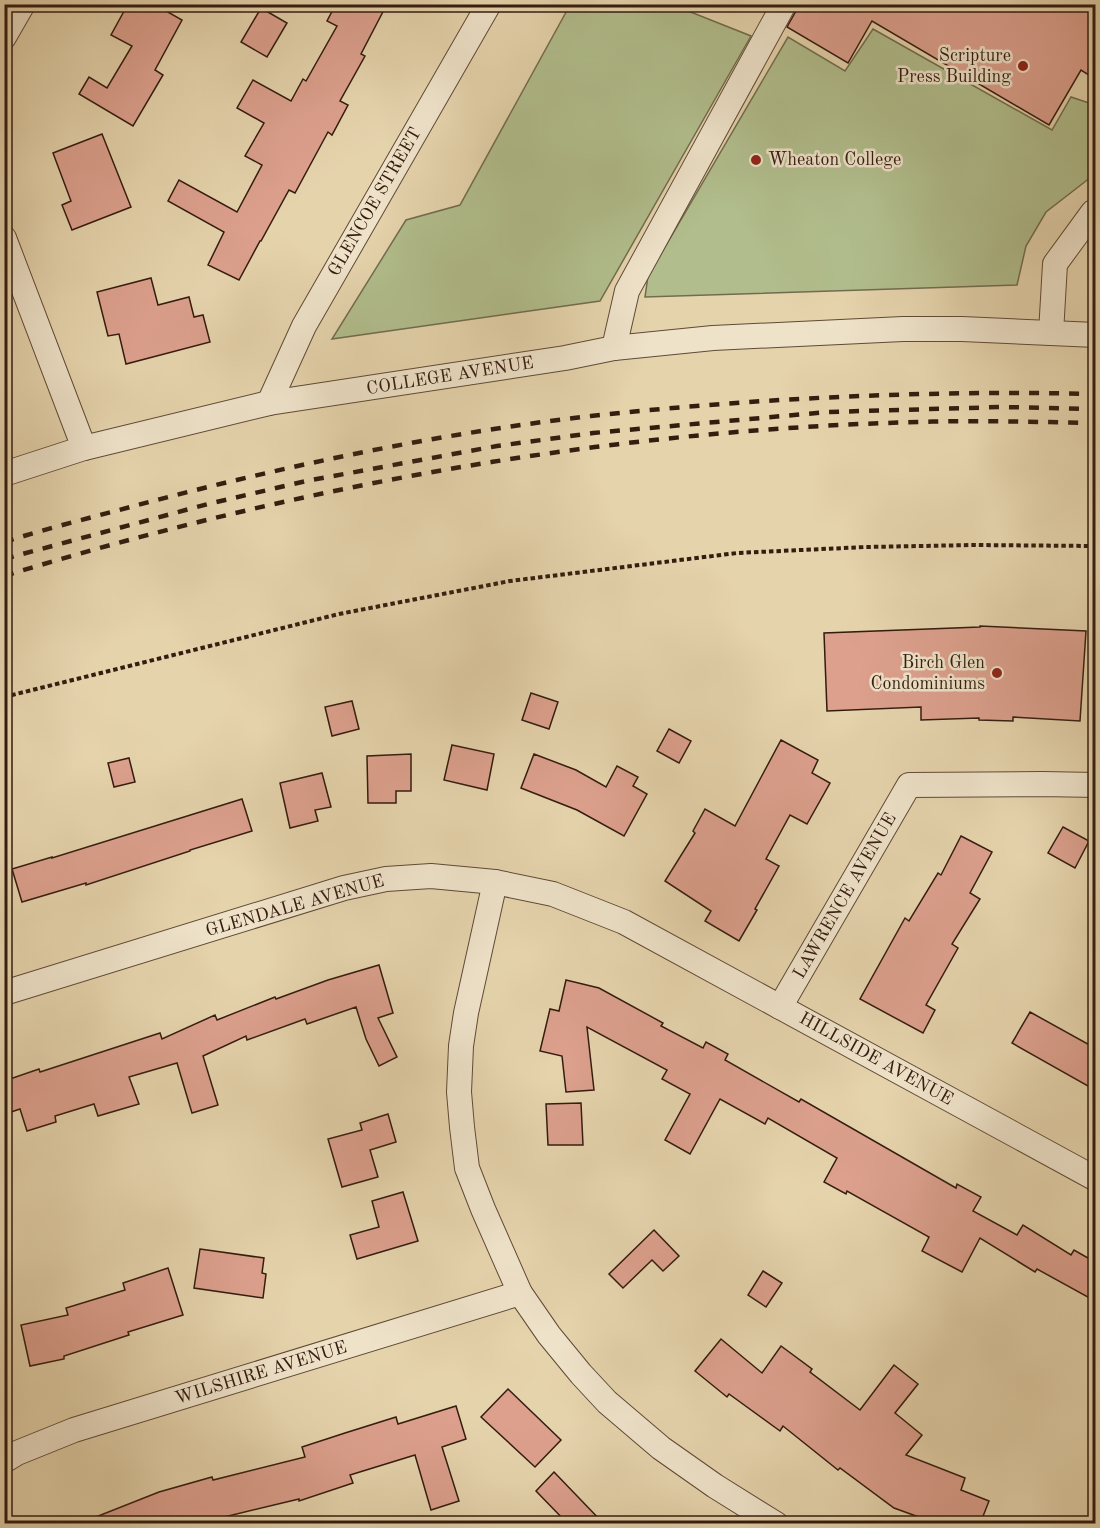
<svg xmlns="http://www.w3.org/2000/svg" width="1100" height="1528" font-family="'Old Standard TT',serif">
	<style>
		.green { fill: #b1bd8c; stroke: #726c4e; stroke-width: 1.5 }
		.building { fill: #dca08d; stroke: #341c0f; stroke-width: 1.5 }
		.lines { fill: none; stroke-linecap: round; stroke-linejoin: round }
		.minor-casing { stroke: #604a36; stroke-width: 26 }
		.path { stroke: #341c0f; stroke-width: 4; stroke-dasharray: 4.5 3; stroke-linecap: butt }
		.minor { stroke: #eee2c9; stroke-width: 24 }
		.rail { stroke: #341c0f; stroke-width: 4.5; stroke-dasharray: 10 10; stroke-linecap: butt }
		.poi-dot { fill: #8f2418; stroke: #eee2c9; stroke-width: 2 }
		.labels { text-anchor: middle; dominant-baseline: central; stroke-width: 5; stroke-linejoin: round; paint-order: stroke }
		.poi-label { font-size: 18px; fill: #341c0f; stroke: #eee2c9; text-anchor: end }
		.street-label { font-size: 18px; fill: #341c0f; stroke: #eee2c9 }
	</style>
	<rect width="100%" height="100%" fill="#e5d3ac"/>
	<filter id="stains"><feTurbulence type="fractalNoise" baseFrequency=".00333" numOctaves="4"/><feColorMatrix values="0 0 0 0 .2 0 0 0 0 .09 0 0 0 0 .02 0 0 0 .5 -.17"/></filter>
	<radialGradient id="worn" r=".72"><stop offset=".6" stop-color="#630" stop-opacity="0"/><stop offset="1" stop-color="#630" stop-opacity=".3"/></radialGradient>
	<g class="green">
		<polygon points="570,5 673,5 751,36 600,301 332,339 406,220 460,205"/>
		<polygon points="873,29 1052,130 1071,97 1095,105 1095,174 1046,212 1026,246 1017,285 645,297 648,276 788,37 845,71"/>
	</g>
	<g class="building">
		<polygon points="128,4 154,4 182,20 155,70 163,75 133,126 79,94 89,77 107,88 132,46 111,35"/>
		<polygon points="336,4 387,4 361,54 365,56 340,101 348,105 332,135 328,132 295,193 289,190 261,241 260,241 239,280 208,265 224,232 168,201 179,180 237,212 262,165 245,156 264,123 237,108 253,80 291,101 303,79 306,81 337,26 327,21"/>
		<polygon points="798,4 1095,4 1095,79 1081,70 1049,125 872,21 848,63 787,27 796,11"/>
		<polygon points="261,8 287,23 267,57 241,42"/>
		<polygon points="102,134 131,207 72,230 62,205 71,201 53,153"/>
		<polygon points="151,278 158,305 189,297 194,317 203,315 210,342 126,364 119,334 108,336 97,292"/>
		<polygon points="980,626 1086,631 1080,721 1013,717 1013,721 979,720 979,718 921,720 921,707 827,711 824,633 980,627"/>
		<polygon points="531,693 558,702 549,729 522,720"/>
		<polygon points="352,701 359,729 332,736 325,707"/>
		<polygon points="669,729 691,741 679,763 657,751"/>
		<polygon points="781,740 818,760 812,773 830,783 807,824 790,815 766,859 779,866 755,909 757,910 739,941 705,921 711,911 665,881 695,833 693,831 705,809 735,826"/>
		<polygon points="452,745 494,754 487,790 444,780"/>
		<polygon points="411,754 411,791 396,791 396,803 368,803 367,756"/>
		<polygon points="534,754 576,770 606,787 617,766 638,777 633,786 647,794 624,836 577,810 521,788"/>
		<polygon points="129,758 135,782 114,787 108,763"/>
		<polygon points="322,773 331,807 315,810 318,821 290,828 280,783"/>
		<polygon points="242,799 252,831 190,850 190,851 86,885 86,883 22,902 12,869 52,857 52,858"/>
		<polygon points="1063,827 1089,841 1075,868 1048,853"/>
		<polygon points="961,836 992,852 970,893 980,899 952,944 958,948 926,1005 935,1010 923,1033 860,999 905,918 909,921 938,873 941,875"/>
		<polygon points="379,965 393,1013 378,1018 397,1057 379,1066 366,1039 356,1007 307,1024 305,1019 247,1040 246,1036 203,1056 218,1105 192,1113 177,1063 129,1077 139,1104 98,1116 94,1104 55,1116 56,1122 27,1131 20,1109 11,1112 4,1094 4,1081 39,1069 40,1072 160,1033 162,1039 215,1015 217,1020 275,997 276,999 328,980"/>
		<polygon points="566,980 599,988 663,1023 661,1026 703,1048 706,1042 728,1054 725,1060 799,1102 801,1099 956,1188 957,1184 981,1197 973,1211 1017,1235 1023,1225 1071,1255 1074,1250 1095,1262 1095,1301 1037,1269 1035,1272 980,1238 962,1272 922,1251 929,1237 847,1191 846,1194 824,1182 837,1158 768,1118 765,1124 720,1099 690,1154 665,1140 690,1094 662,1079 667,1070 587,1027 594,1090 566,1092 562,1056 540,1051 550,1009 559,1011"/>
		<polygon points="1030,1012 1095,1048 1095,1090 1012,1043"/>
		<polygon points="581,1103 583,1145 548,1145 546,1104"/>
		<polygon points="388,1114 396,1142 370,1150 378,1177 342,1187 328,1139 362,1130 360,1123"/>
		<polygon points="403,1192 418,1241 357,1259 350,1235 379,1227 372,1201"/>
		<polygon points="654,1230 679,1256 663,1271 652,1260 623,1288 609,1274"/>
		<polygon points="200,1249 264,1258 262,1273 266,1274 263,1298 194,1288"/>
		<polygon points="168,1268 183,1315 128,1332 129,1335 64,1356 64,1359 30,1366 21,1325 68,1315 66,1308 125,1290 123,1283"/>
		<polygon points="763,1271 782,1283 766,1307 748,1295"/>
		<polygon points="721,1339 762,1373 781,1346 812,1369 810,1372 860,1410 894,1365 918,1384 895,1413 922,1435 906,1455 965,1478 961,1490 989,1501 980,1524 938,1524 894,1508 840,1468 838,1470 783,1426 780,1431 729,1394 727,1397 695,1371"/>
		<polygon points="508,1389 561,1440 535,1467 481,1417"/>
		<polygon points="456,1406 466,1439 442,1447 459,1501 431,1510 415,1455 350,1475 353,1483 299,1501 299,1499 224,1517 226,1524 83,1524 83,1522 159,1492 212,1477 213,1480 305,1457 302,1447 345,1433 396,1417 398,1424"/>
		<polygon points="554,1472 604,1524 568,1524 536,1491"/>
	</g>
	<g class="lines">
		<g class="minor-casing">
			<g id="minor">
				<polyline points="4,37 23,4"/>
				<polyline points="4,238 84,448"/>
				<polyline points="1051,333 1055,264 1093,212 1096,211"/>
				<polyline points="614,348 627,291 784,4"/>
				<polyline points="269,403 304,326 489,4"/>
				<polyline points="4,474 84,448 269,403 565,358 614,348 713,338 903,329 962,329 1096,335"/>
				<polyline points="495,882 466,1013 461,1046 459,1092 462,1127 467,1168 483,1209 520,1293 549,1335 581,1374 607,1402 661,1448 715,1486 776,1524"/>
				<polyline points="4,993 344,888 386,879 431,876 495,882 553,894 624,922 1096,1179"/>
				<polyline points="780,1007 909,785 1042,784 1096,785"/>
				<polyline points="4,1461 17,1453 74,1430 520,1293"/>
			</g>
		</g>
		<polyline class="path" points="4,697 339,614 510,581 737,553 866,547 974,545 1096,546"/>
		<use href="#minor" class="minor"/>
		<g class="rail">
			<path d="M 4,542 C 52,527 101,515 149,502 C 294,464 442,433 591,416 C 758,398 927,390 1096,394"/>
			<polyline points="4,559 208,504 306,481 497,446 593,433 828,412 1002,407 1096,409"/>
			<path d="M 4,576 C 301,485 608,430 918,422 C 977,420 1036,422 1096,423"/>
		</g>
	</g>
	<g class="poi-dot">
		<circle cx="1023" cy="66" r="6"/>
		<circle cx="756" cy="160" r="6"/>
		<circle cx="997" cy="673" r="6"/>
	</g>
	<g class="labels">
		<g class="poi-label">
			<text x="1011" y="56">Scripture<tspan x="1011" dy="21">Press Building</tspan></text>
			<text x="768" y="160" text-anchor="start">Wheaton College</text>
			<text x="985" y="663">Birch Glen<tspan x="985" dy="21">Condominiums</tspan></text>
		</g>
		<g class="street-label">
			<text transform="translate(375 202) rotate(-60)">GLENCOE STREET</text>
			<text transform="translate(450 376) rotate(-9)">COLLEGE AVENUE</text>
			<text transform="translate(845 896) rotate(-60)">LAWRENCE AVENUE</text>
			<text transform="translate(295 906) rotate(-16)">GLENDALE AVENUE</text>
			<text transform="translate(876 1059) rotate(29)">HILLSIDE AVENUE</text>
			<text transform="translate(261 1373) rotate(-17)">WILSHIRE AVENUE</text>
		</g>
	</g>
	<rect width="1100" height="1528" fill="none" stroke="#e5d3ac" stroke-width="24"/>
	<rect x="6" y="6" width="1088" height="1516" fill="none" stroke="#341c0f" stroke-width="3"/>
	<rect x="12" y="12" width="1076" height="1504" fill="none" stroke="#341c0f" stroke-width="1.5"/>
	<rect width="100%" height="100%" filter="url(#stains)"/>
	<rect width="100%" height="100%" fill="url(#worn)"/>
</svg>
